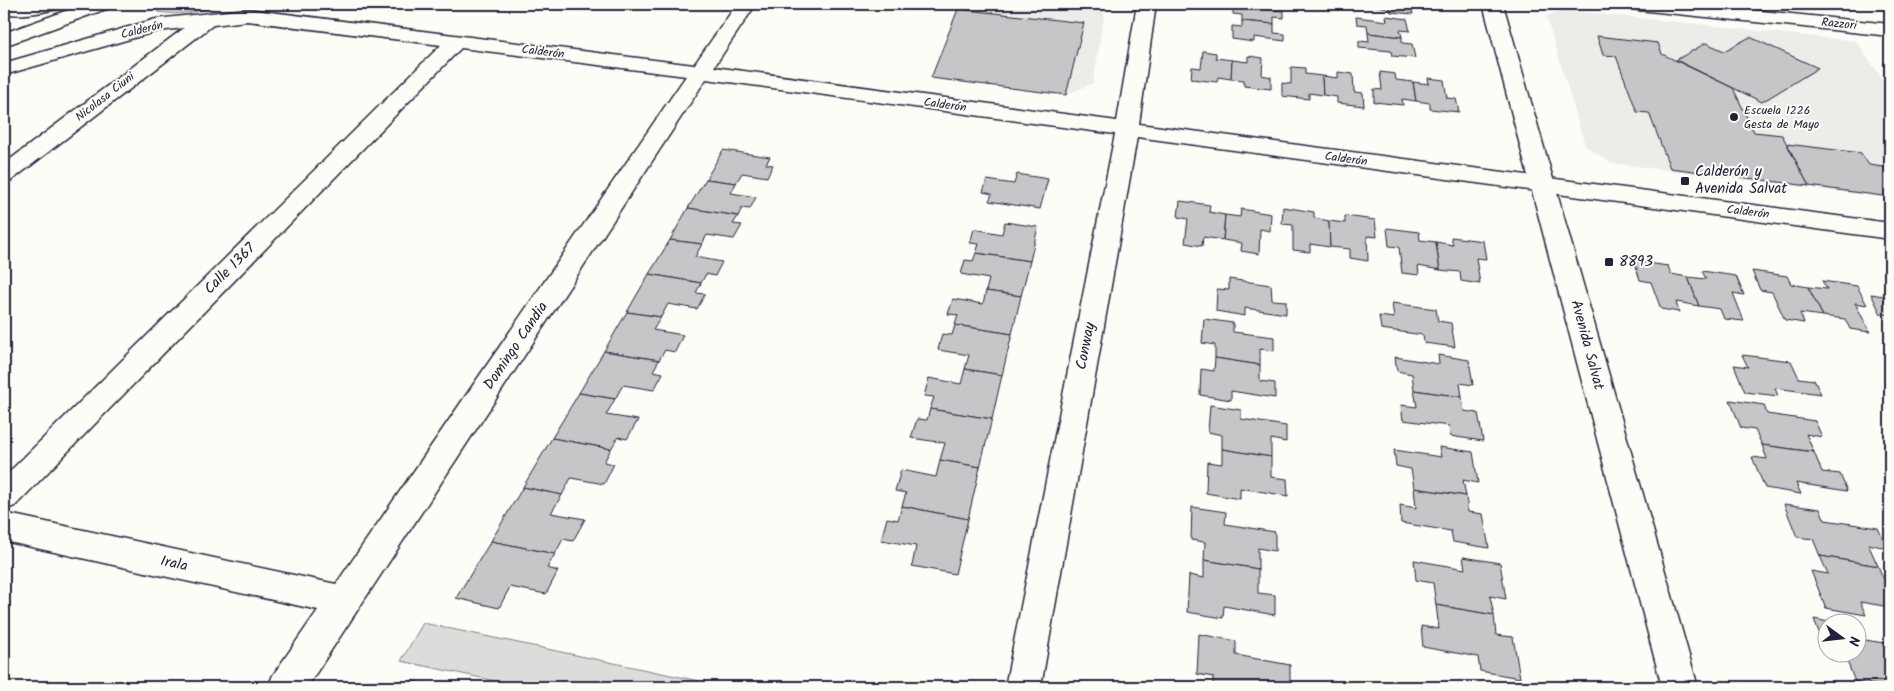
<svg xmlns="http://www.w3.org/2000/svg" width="1894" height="691" font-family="Kalam,sans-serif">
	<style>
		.built { fill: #ecece9 }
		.green { fill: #dddcdb; stroke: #807f8b }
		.building { fill: #c6c6c8; stroke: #22223b }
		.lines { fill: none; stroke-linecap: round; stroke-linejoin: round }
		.minor-casing { stroke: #22223b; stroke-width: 3 }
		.tertiary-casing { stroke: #22223b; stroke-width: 3 }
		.trunk-casing { stroke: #22223b; stroke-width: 3 }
		.minor { fill: #fdfcf7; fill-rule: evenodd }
		.tertiary { fill: #fdfcf7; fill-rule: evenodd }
		.trunk { fill: #fdfcf7; fill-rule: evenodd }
		.poi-dot { fill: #22223b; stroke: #fdfcf7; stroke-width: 2 }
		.labels { text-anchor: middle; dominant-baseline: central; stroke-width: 4; stroke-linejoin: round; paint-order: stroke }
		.far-street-label { font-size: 12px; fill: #22223b; stroke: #fdfcf7 }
		.far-poi-label { font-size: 12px; fill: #22223b; stroke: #fdfcf7; text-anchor: start }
		.poi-label { font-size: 15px; fill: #22223b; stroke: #fdfcf7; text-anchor: start }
		.street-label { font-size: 15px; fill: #22223b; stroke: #fdfcf7 }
	</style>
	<rect width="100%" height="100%" fill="#fdfcf7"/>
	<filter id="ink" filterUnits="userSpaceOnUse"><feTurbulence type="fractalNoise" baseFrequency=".02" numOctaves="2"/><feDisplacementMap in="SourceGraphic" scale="10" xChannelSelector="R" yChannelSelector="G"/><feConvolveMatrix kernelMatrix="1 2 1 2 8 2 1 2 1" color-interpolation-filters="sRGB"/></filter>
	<g filter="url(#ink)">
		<g class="built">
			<polygon points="960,4 1106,4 1093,83 1066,95 931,78"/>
			<polygon points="1562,10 1856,41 1890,90 1890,198 1610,163 1585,145 1546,16"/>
		</g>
		<g class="green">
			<path d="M 161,4 L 224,4 C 204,11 180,16 158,12 Z"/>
			<polygon points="423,623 728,687 524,687 401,661"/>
		</g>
		<g class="building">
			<polygon points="1233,4 1254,4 1254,8 1284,11 1284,18 1274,17 1274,24 1242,21 1242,15 1233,14"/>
			<polygon points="1361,4 1411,4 1413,14 1391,12 1390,8"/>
			<polygon points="958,9 1084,23 1066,95 931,78"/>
			<polygon points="1386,16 1407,19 1410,31 1400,30 1402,37 1368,33 1367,25 1357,24 1356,17 1387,21"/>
			<polygon points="1242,21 1274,24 1274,33 1285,34 1285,41 1254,37 1254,42 1232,39 1232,26 1242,27"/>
			<polygon points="1368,33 1402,37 1402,43 1412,44 1415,58 1392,56 1391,51 1359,48 1359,41 1369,42"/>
			<polygon points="1597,36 1658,43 1662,54 1733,88 1754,132 1782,135 1809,186 1670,168 1649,113 1637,112 1616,56 1603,55"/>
			<polygon points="1750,37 1818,68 1762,102 1676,60 1706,43 1724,51"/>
			<polygon points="1203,51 1216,53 1216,58 1232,60 1231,79 1218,77 1217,82 1191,79 1192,67 1201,68"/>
			<polygon points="1248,56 1263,58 1262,75 1271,77 1271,89 1244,86 1244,80 1231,79 1232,60 1248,62"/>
			<polygon points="1291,67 1305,68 1305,74 1322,76 1323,95 1309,93 1309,99 1282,96 1282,83 1291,84"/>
			<polygon points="1338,72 1353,74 1354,92 1363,93 1364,106 1337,103 1337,97 1323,95 1322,76 1338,78"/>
			<polygon points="1380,72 1395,74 1396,80 1413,82 1416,101 1402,99 1403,105 1374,102 1374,89 1382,90"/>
			<polygon points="1428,78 1444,80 1447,98 1456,99 1459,112 1430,109 1430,103 1416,101 1413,82 1429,84"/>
			<polygon points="1787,144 1861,153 1869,165 1890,168 1890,197 1809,186"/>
			<polygon points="723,150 770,157 766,164 773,165 767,177 742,173 736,183 706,179"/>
			<polygon points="1017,174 1048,179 1040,209 989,201 992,194 983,192 987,180 1014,184"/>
			<polygon points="706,179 736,183 731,193 756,197 750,209 742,208 738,216 688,208"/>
			<polygon points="1180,201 1210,205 1209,212 1225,215 1223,240 1203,237 1202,246 1185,243 1188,219 1178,217"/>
			<polygon points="1283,207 1314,212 1314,218 1329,221 1330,247 1310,244 1310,252 1293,250 1293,225 1282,224"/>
			<polygon points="688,208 738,216 733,224 742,225 734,239 707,235 702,244 670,240"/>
			<polygon points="1241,209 1271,214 1270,231 1260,229 1259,254 1241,251 1242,243 1223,240 1225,215 1240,217"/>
			<polygon points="1345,216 1375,220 1377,237 1367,236 1368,261 1350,258 1350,249 1330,247 1329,221 1345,223"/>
			<polygon points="1005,222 1038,227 1030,261 976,253 979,244 970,243 974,229 1002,234"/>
			<polygon points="1387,228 1419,232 1420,240 1436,242 1440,270 1418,266 1419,275 1402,273 1399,247 1389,246"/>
			<polygon points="1451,237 1483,241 1486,259 1476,258 1480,284 1461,281 1460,272 1440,270 1436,242 1453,245"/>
			<polygon points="670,240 702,244 695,257 722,262 715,276 706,274 701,283 649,274"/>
			<polygon points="976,253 1030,261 1021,296 986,291 989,279 961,274 965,260 973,261"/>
			<polygon points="1634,261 1668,266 1671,274 1688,277 1699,306 1676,302 1679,312 1661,309 1651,282 1640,280"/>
			<polygon points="1702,271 1736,276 1744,295 1733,293 1744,321 1724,319 1720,309 1699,306 1688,277 1706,279"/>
			<polygon points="1752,271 1787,276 1791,284 1808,287 1823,316 1800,313 1804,323 1785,320 1772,292 1760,290"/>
			<polygon points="649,274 701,283 696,293 705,294 697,309 668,304 661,317 627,312"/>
			<polygon points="1229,279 1271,285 1272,300 1286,301 1286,314 1245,308 1245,316 1216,311 1217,289 1229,290"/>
			<polygon points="1822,281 1857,286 1867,305 1855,303 1870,332 1850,329 1845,319 1823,316 1808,287 1827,289"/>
			<polygon points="986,291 1021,296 1012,334 955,325 958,315 948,314 953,299 983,304"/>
			<polygon points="1871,294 1890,297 1890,315 1881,314"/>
			<polygon points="1392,303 1436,309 1438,321 1451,323 1455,347 1424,343 1423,335 1381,329 1379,316 1394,318"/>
			<polygon points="627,312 661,317 653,330 683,335 675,352 665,350 659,360 604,351"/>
			<polygon points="1204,319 1233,323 1233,332 1274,337 1274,351 1260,349 1260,365 1215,358 1215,345 1202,343"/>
			<polygon points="955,325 1012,334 1002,375 965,369 969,355 938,350 942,334 952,335"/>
			<polygon points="604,351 659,360 653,371 663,373 654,390 623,385 615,399 579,393"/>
			<polygon points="1438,355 1469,360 1473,385 1460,383 1462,397 1414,390 1412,374 1397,371 1395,357 1439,364"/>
			<polygon points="1742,355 1791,361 1799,378 1814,380 1821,394 1775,388 1778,396 1745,392 1734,365 1748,367"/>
			<polygon points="1215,358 1260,365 1260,381 1275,383 1275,398 1231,391 1231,400 1200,395 1201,369 1214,371"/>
			<polygon points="965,369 1002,375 992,419 930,409 934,397 924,396 929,378 961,384"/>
			<polygon points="1414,390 1462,397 1464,411 1478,413 1483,441 1450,436 1449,426 1403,420 1401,405 1417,407"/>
			<polygon points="579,393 615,399 606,415 638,420 627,439 618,437 611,449 552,438"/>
			<polygon points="1730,400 1764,405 1767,414 1815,421 1822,437 1806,434 1814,452 1762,445 1755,430 1741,428"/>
			<polygon points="1210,405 1241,410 1241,419 1286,426 1286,442 1271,439 1271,457 1222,449 1222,435 1208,432"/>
			<polygon points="930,409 992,419 980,467 940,460 945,443 911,438 917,419 927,420"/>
			<polygon points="552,438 611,449 604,462 614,464 604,484 571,478 562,495 523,487"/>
			<polygon points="1762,445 1814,452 1822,472 1840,474 1847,491 1796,483 1801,494 1765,488 1752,457 1767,459"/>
			<polygon points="1439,447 1473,452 1478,483 1463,480 1466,496 1414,488 1411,469 1396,466 1394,450 1441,457"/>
			<polygon points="1222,449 1271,457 1271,477 1287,479 1288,496 1240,488 1240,499 1206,493 1207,462 1222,464"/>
			<polygon points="940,460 980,467 968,519 902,506 906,493 895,491 901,470 936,477"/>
			<polygon points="523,487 562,495 551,513 585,519 573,541 563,539 555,554 491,541"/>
			<polygon points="1414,488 1466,496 1468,512 1483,514 1489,548 1453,542 1451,531 1401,523 1400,505 1416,508"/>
			<polygon points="1784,504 1820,509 1825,520 1878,528 1887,548 1868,544 1878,566 1820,556 1813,539 1797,537"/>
			<polygon points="902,506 968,519 955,574 912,566 916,546 881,540 887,518 898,520"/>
			<polygon points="1192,507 1226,512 1225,524 1275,532 1275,551 1258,548 1258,569 1204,560 1205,542 1191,540"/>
			<polygon points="491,541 555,554 547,568 558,571 546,594 510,587 499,608 456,598"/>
			<polygon points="1820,556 1878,566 1888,589 1890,589 1890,607 1860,602 1866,615 1826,608 1811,571 1828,574"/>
			<polygon points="1463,557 1500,563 1506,599 1490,596 1494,615 1436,605 1433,583 1416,580 1414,560 1465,569"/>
			<polygon points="1204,560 1258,569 1258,593 1275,595 1275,615 1224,606 1223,618 1187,612 1189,575 1204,578"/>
			<polygon points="1436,605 1494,615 1496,635 1513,637 1520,678 1480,671 1478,657 1423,647 1421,626 1439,629"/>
			<polygon points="1814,619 1838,624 1826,624 1826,651"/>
			<polygon points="1856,632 1859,639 1890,644 1890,687 1855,682 1847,661 1829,658 1827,654 1856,654"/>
			<polygon points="1199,634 1236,641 1236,655 1290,665 1290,687 1272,684 1272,687 1213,687 1213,677 1197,674"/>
			<polygon points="413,681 439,687 409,687"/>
			<polygon points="1855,682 1884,687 1857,687"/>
		</g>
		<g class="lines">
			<g class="minor-casing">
				<g id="minor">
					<polygon points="737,4 756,4 714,67 1117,121 1137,4 1156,4 1139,124 1890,223 1890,239 1137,137 1041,687 1005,687 1115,134 706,79 307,687 268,687 273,675 318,610 4,541 4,513 336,584 686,76 461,48 15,506 4,510 4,477 441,45 247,21 213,25 12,180 4,182 4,164 184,28 158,31 4,75 4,63 156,19 247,9 694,65"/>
					<polygon points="1629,4 1692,4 1890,24 1890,36 1638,10 1631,8"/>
				</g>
			</g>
			<g class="tertiary-casing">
				<polygon id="tertiary" points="1483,4 1503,4 1698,687 1662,687"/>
			</g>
			<g class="trunk-casing">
				<g id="trunk">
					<path d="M 4,4 L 64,4 L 61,8 C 44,12 21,17 4,13 Z"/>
					<polygon points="85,4 112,4 109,8 4,46 4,33"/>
				</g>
			</g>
			<use href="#minor" class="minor"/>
			<use href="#tertiary" class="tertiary"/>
			<use href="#trunk" class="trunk"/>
		</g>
	</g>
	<g class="poi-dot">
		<circle cx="1734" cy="117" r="5"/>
		<rect x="1680" y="176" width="10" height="10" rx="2.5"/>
		<rect x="1604" y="257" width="10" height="10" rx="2.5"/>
	</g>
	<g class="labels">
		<g class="far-street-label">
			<text transform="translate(1839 24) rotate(6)">Razzori</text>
			<text transform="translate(142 30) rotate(-14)">Calderón</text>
			<text transform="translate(543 52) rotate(7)">Calderón</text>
			<text transform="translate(105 97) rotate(-38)">Nicolasa Ciuni</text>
			<text transform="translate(945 105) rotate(8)">Calderón</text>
			<text transform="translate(1346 159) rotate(8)">Calderón</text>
			<text transform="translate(1748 212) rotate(7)">Calderón</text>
		</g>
		<g class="far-poi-label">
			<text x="1744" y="110">Escuela 1226<tspan x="1744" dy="14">Gesta de Mayo</tspan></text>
		</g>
		<g class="poi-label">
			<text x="1695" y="172">Calderón y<tspan x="1695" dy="17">Avenida Salvat</tspan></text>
			<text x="1619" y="262">8893</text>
		</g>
		<g class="street-label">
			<text transform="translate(230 269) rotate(-45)">Calle 1367</text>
			<text transform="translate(1587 345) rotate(75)">Avenida Salvat</text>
			<text transform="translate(516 346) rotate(-56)">Domingo Candia</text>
			<text transform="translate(1086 346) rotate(-79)">Conway</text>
			<text transform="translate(174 564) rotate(12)">Irala</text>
		</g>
	</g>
	<rect width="1894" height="691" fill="none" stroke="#fdfcf7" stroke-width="20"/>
	<rect x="10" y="10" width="1874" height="671" fill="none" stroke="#22223b" stroke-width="2" filter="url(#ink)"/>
	<g transform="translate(1842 638) rotate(105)"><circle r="24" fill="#fdfcf7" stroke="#a5a5ac"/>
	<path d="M0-4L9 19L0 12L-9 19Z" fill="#22223b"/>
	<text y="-8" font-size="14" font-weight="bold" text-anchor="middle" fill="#22223b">N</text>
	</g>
</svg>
